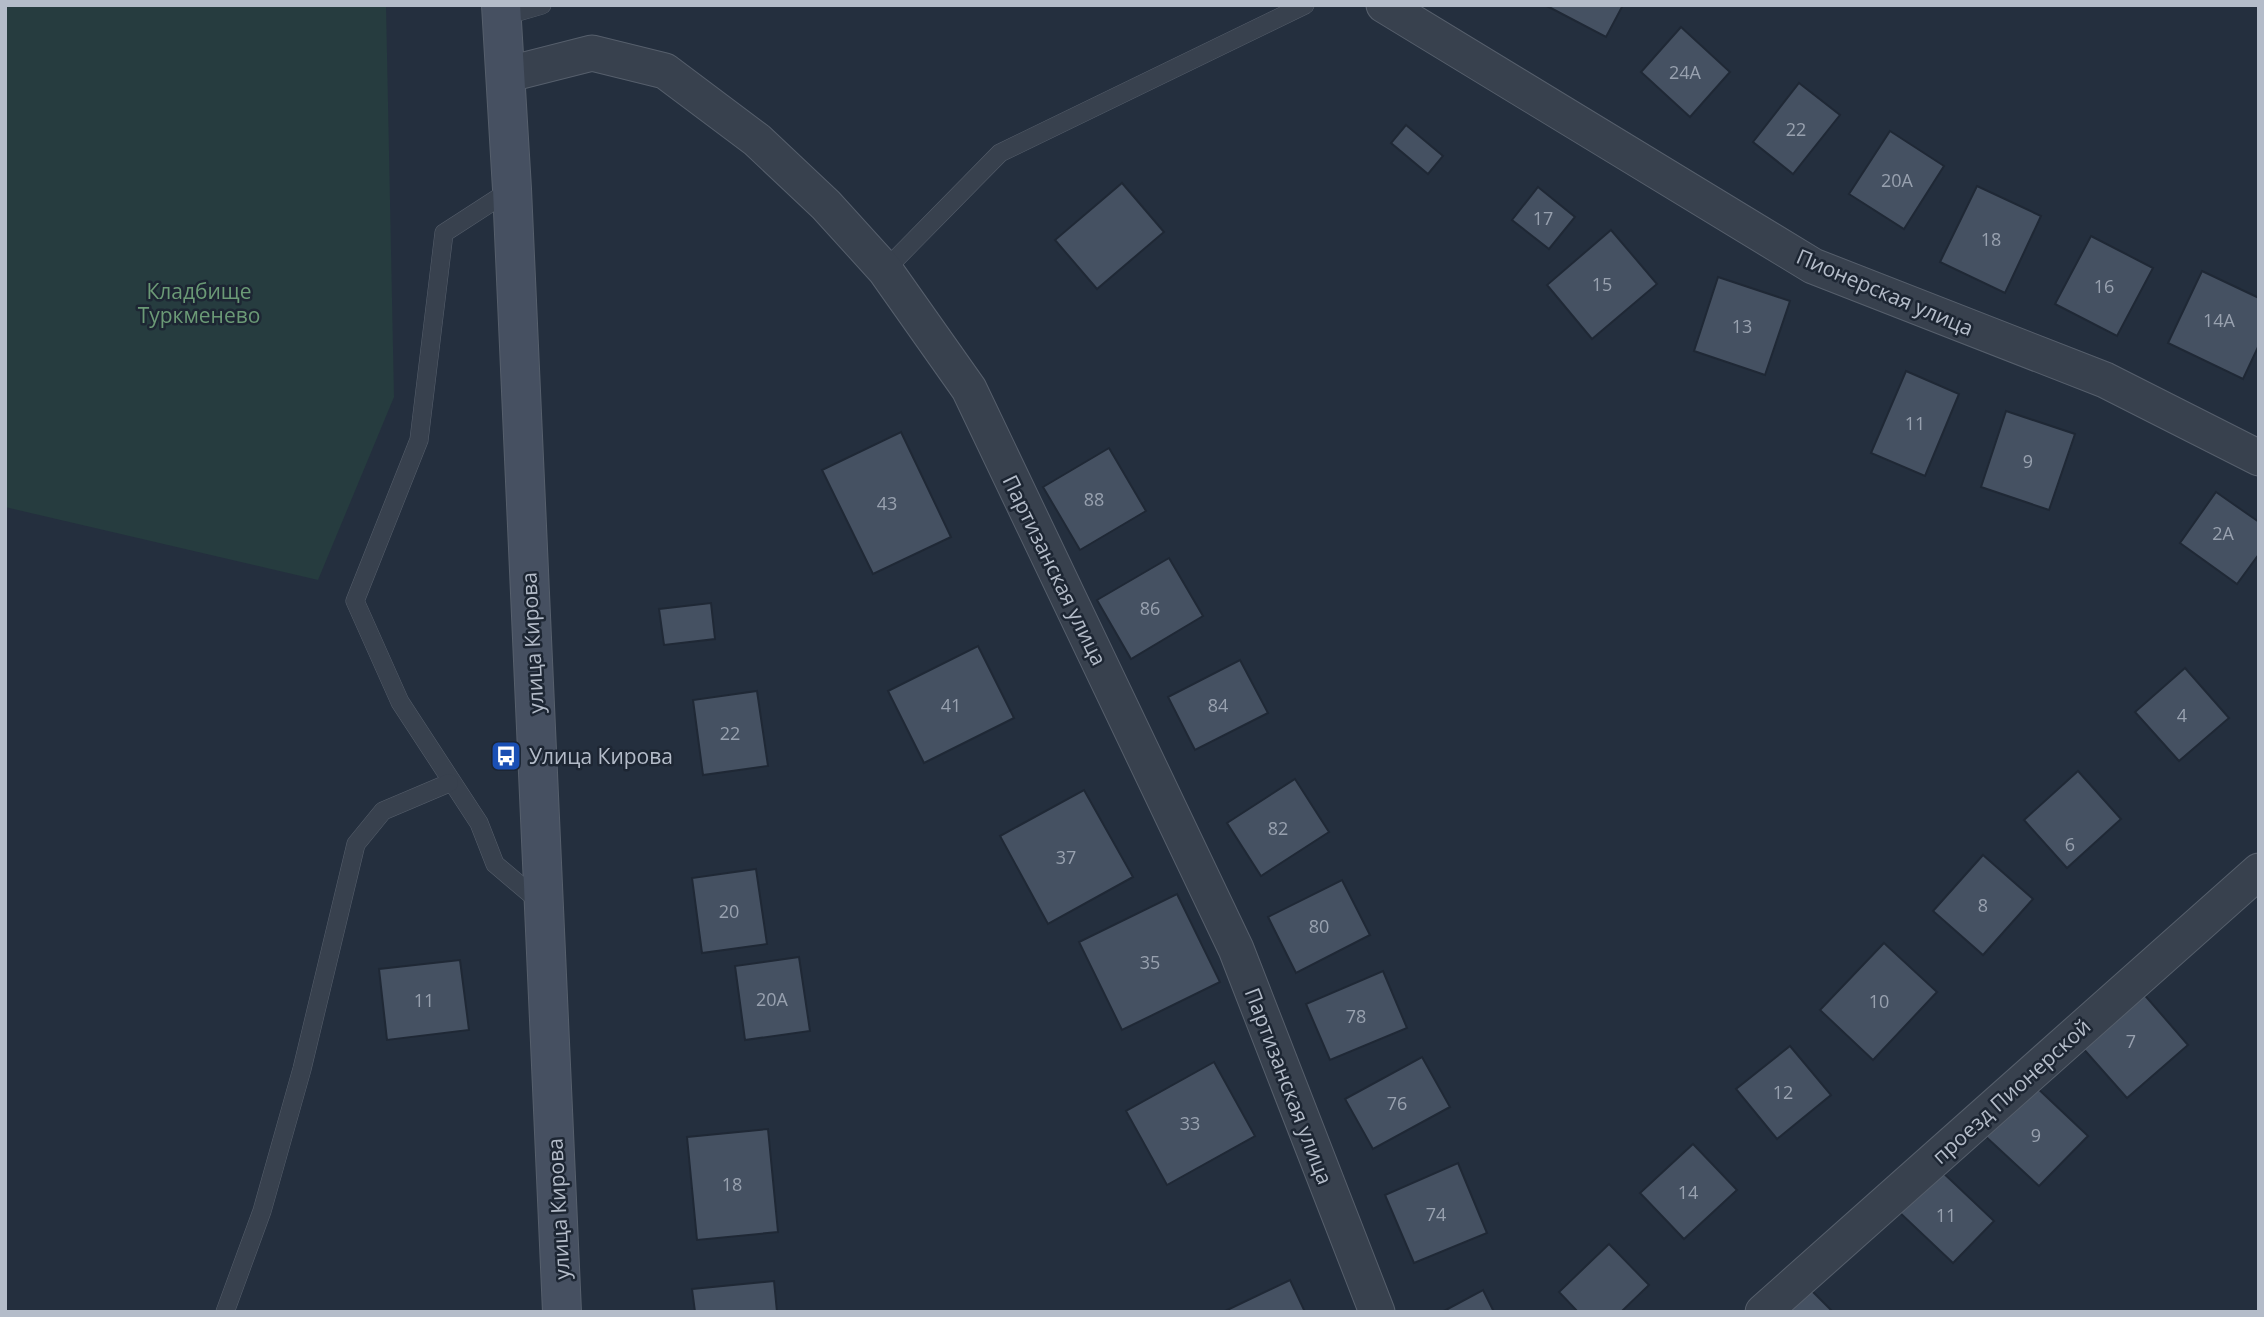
<svg xmlns="http://www.w3.org/2000/svg" width="2264" height="1317" font-family="'Open Sans',sans-serif">
	<style>
		.green { fill: #263c3f }
		.building { fill: #455162; stroke: #1f2835; stroke-width: 2 }
		.lines { fill: none; stroke-linecap: round; stroke-linejoin: round }
		.lane-casing { stroke: #565f6c; stroke-width: 19 }
		.street-casing { stroke: #565f6c; stroke-width: 37 }
		.secondary-casing { stroke: #565f6c; stroke-width: 40 }
		.lane { stroke: #38414e; stroke-width: 18 }
		.street { stroke: #38414e; stroke-width: 35 }
		.secondary { stroke: #465061; stroke-width: 38 }
		.labels { text-anchor: middle; dominant-baseline: central; stroke-width: 5; stroke-linejoin: round; paint-order: stroke }
		.number-label { font-size: 18px; fill: #98a1af }
		.park-label { font-size: 21px; fill: #6b9a76; stroke: #1d2633 }
		.street-label { font-size: 21px; fill: #b4bcc9; stroke: #1d2633 }
		.poi-label { font-size: 21px; fill: #b4bcc9; stroke: #1d2633; text-anchor: start }
	</style>
	<rect width="100%" height="100%" fill="#242f3e"/>
	<polygon class="green" points="5,5 386,5 394,397 318,580 5,507"/>
	<g class="building">
		<polygon points="1545,5 1623,5 1606,37"/>
		<polygon points="1681,27 1730,72 1690,117 1641,72"/>
		<polygon points="1799,83 1840,115 1793,174 1753,142"/>
		<polygon points="1406,125 1443,156 1428,174 1391,143"/>
		<polygon points="1890,131 1944,166 1904,229 1849,194"/>
		<polygon points="1122,183 1164,232 1097,289 1055,240"/>
		<polygon points="1977,186 2041,216 2005,293 1940,262"/>
		<polygon points="1538,187 1575,217 1549,249 1512,220"/>
		<polygon points="1611,230 1657,284 1592,339 1547,285"/>
		<polygon points="2091,236 2153,268 2117,336 2055,304"/>
		<polygon points="2202,271 2259,298 2259,345 2243,379 2168,343"/>
		<polygon points="1718,277 1790,301 1765,375 1694,351"/>
		<polygon points="1906,371 1959,394 1925,476 1871,453"/>
		<polygon points="2006,411 2075,434 2049,510 1981,487"/>
		<polygon points="901,432 951,537 873,574 822,470"/>
		<polygon points="1109,448 1146,511 1080,550 1043,487"/>
		<polygon points="2216,492 2259,522 2259,554 2237,584 2180,543"/>
		<polygon points="1169,558 1203,616 1131,659 1097,600"/>
		<polygon points="711,603 715,639 664,645 659,609"/>
		<polygon points="978,646 1014,718 924,763 888,691"/>
		<polygon points="1240,660 1268,713 1195,750 1168,697"/>
		<polygon points="2185,668 2229,718 2179,761 2135,712"/>
		<polygon points="757,691 768,766 703,775 693,700"/>
		<polygon points="2078,771 2121,819 2067,868 2024,820"/>
		<polygon points="1295,779 1329,832 1261,876 1227,823"/>
		<polygon points="1084,790 1133,877 1048,924 1000,836"/>
		<polygon points="1983,855 2033,899 1983,955 1933,911"/>
		<polygon points="756,869 767,944 702,953 692,878"/>
		<polygon points="1342,880 1370,935 1296,973 1268,917"/>
		<polygon points="1177,894 1220,982 1122,1030 1079,942"/>
		<polygon points="1884,943 1937,992 1873,1060 1820,1010"/>
		<polygon points="799,957 810,1031 745,1040 735,966"/>
		<polygon points="460,960 469,1030 387,1040 379,969"/>
		<polygon points="1383,971 1407,1028 1330,1060 1306,1004"/>
		<polygon points="2135,984 2188,1045 2127,1098 2073,1037"/>
		<polygon points="1790,1046 1831,1095 1777,1139 1736,1089"/>
		<polygon points="1422,1057 1450,1107 1373,1149 1345,1099"/>
		<polygon points="1214,1062 1255,1136 1167,1185 1126,1111"/>
		<polygon points="2033,1084 2088,1136 2039,1186 1984,1135"/>
		<polygon points="768,1129 778,1232 697,1240 687,1137"/>
		<polygon points="1693,1144 1737,1190 1684,1239 1640,1193"/>
		<polygon points="1458,1163 1487,1233 1414,1263 1385,1195"/>
		<polygon points="1938,1168 1994,1221 1953,1263 1897,1210"/>
		<polygon points="1609,1244 1649,1285 1621,1312 1578,1312 1559,1292"/>
		<polygon points="1290,1280 1305,1312 1223,1312"/>
		<polygon points="774,1281 777,1312 695,1312 692,1289"/>
		<polygon points="1806,1285 1833,1312 1780,1312"/>
		<polygon points="1483,1290 1494,1312 1442,1312"/>
	</g>
	<g class="lines">
		<g class="lane-casing">
			<g id="lane">
				<polyline points="501,17 542,5"/>
				<polyline points="512,189 444,233 419,440 355,601 400,702 479,823 495,864 541,903"/>
				<polyline points="885,270 1000,153 1305,5"/>
				<polyline points="225,1312 262,1211 302,1069 356,844 383,811 449,783"/>
			</g>
		</g>
		<g class="street-casing">
			<g id="street">
				<polyline points="1384,5 1813,266 2105,380 2259,458"/>
				<polyline points="505,75 592,53 665,71 757,140 826,205 885,270 969,389 1236,949 1377,1312"/>
				<polyline points="1763,1312 2259,871"/>
			</g>
		</g>
		<g class="secondary-casing">
			<polyline id="secondary" points="501,5 512,189 562,1312"/>
		</g>
		<use href="#lane" class="lane"/>
		<use href="#street" class="street"/>
		<use href="#secondary" class="secondary"/>
	</g>
	<defs>
		<g id="bus-square" transform="scale(1.575)"><rect x="-9" y="-9" width="18" height="18" rx="4" fill="#1a4fb4" stroke="#1d2633"/><path d="M-5-6H5V4H4V6H2V4H-2V6H-4V4H-5ZM-3.5-4V0h7V-4ZM-3.5 1.2v1.5H-2V1.2ZM2 1.2v1.5H3.5V1.2Z" fill="#fff"/></g>
	</defs>
	<g fill-rule="evenodd">
		<use href="#bus-square" x="506" y="756"/>
	</g>
	<g class="labels">
		<g class="number-label">
			<text x="1685" y="72">24А</text>
			<text x="1796" y="129">22</text>
			<text x="1897" y="180">20А</text>
			<text x="1543" y="218">17</text>
			<text x="1991" y="239">18</text>
			<text x="1602" y="284">15</text>
			<text x="2104" y="286">16</text>
			<text x="2219" y="320">14А</text>
			<text x="1742" y="326">13</text>
			<text x="1915" y="423">11</text>
			<text x="2028" y="461">9</text>
			<text x="1094" y="499">88</text>
			<text x="887" y="503">43</text>
			<text x="2223" y="533">2А</text>
			<text x="1150" y="608">86</text>
			<text x="951" y="705">41</text>
			<text x="1218" y="705">84</text>
			<text x="2182" y="715">4</text>
			<text x="730" y="733">22</text>
			<text x="1278" y="828">82</text>
			<text x="2070" y="844">6</text>
			<text x="1066" y="857">37</text>
			<text x="1983" y="905">8</text>
			<text x="729" y="911">20</text>
			<text x="1319" y="926">80</text>
			<text x="1150" y="962">35</text>
			<text x="772" y="999">20А</text>
			<text x="424" y="1000">11</text>
			<text x="1879" y="1001">10</text>
			<text x="1356" y="1016">78</text>
			<text x="2131" y="1041">7</text>
			<text x="1783" y="1092">12</text>
			<text x="1397" y="1103">76</text>
			<text x="1190" y="1123">33</text>
			<text x="2036" y="1135">9</text>
			<text x="732" y="1184">18</text>
			<text x="1688" y="1192">14</text>
			<text x="1436" y="1214">74</text>
			<text x="1946" y="1215">11</text>
		</g>
		<g class="park-label">
			<text x="199" y="291">Кладбище<tspan x="199" dy="24">Туркменево</tspan></text>
		</g>
		<g class="street-label">
			<text transform="translate(1885 292) rotate(23)">Пионерская улица</text>
			<text transform="translate(1055 570) rotate(64)">Партизанская улица</text>
			<text transform="translate(532 643) rotate(-93)">улица Кирова</text>
			<text transform="translate(1289 1086) rotate(69)">Партизанская улица</text>
			<text transform="translate(2011 1091) rotate(-42)">проезд Пионерской</text>
			<text transform="translate(558 1209) rotate(-93)">улица Кирова</text>
		</g>
		<g class="poi-label">
			<text x="529" y="756">Улица Кирова</text>
		</g>
	</g>
	<rect width="2264" height="1317" fill="none" stroke="#b4bcc9" stroke-width="14"/>
</svg>
